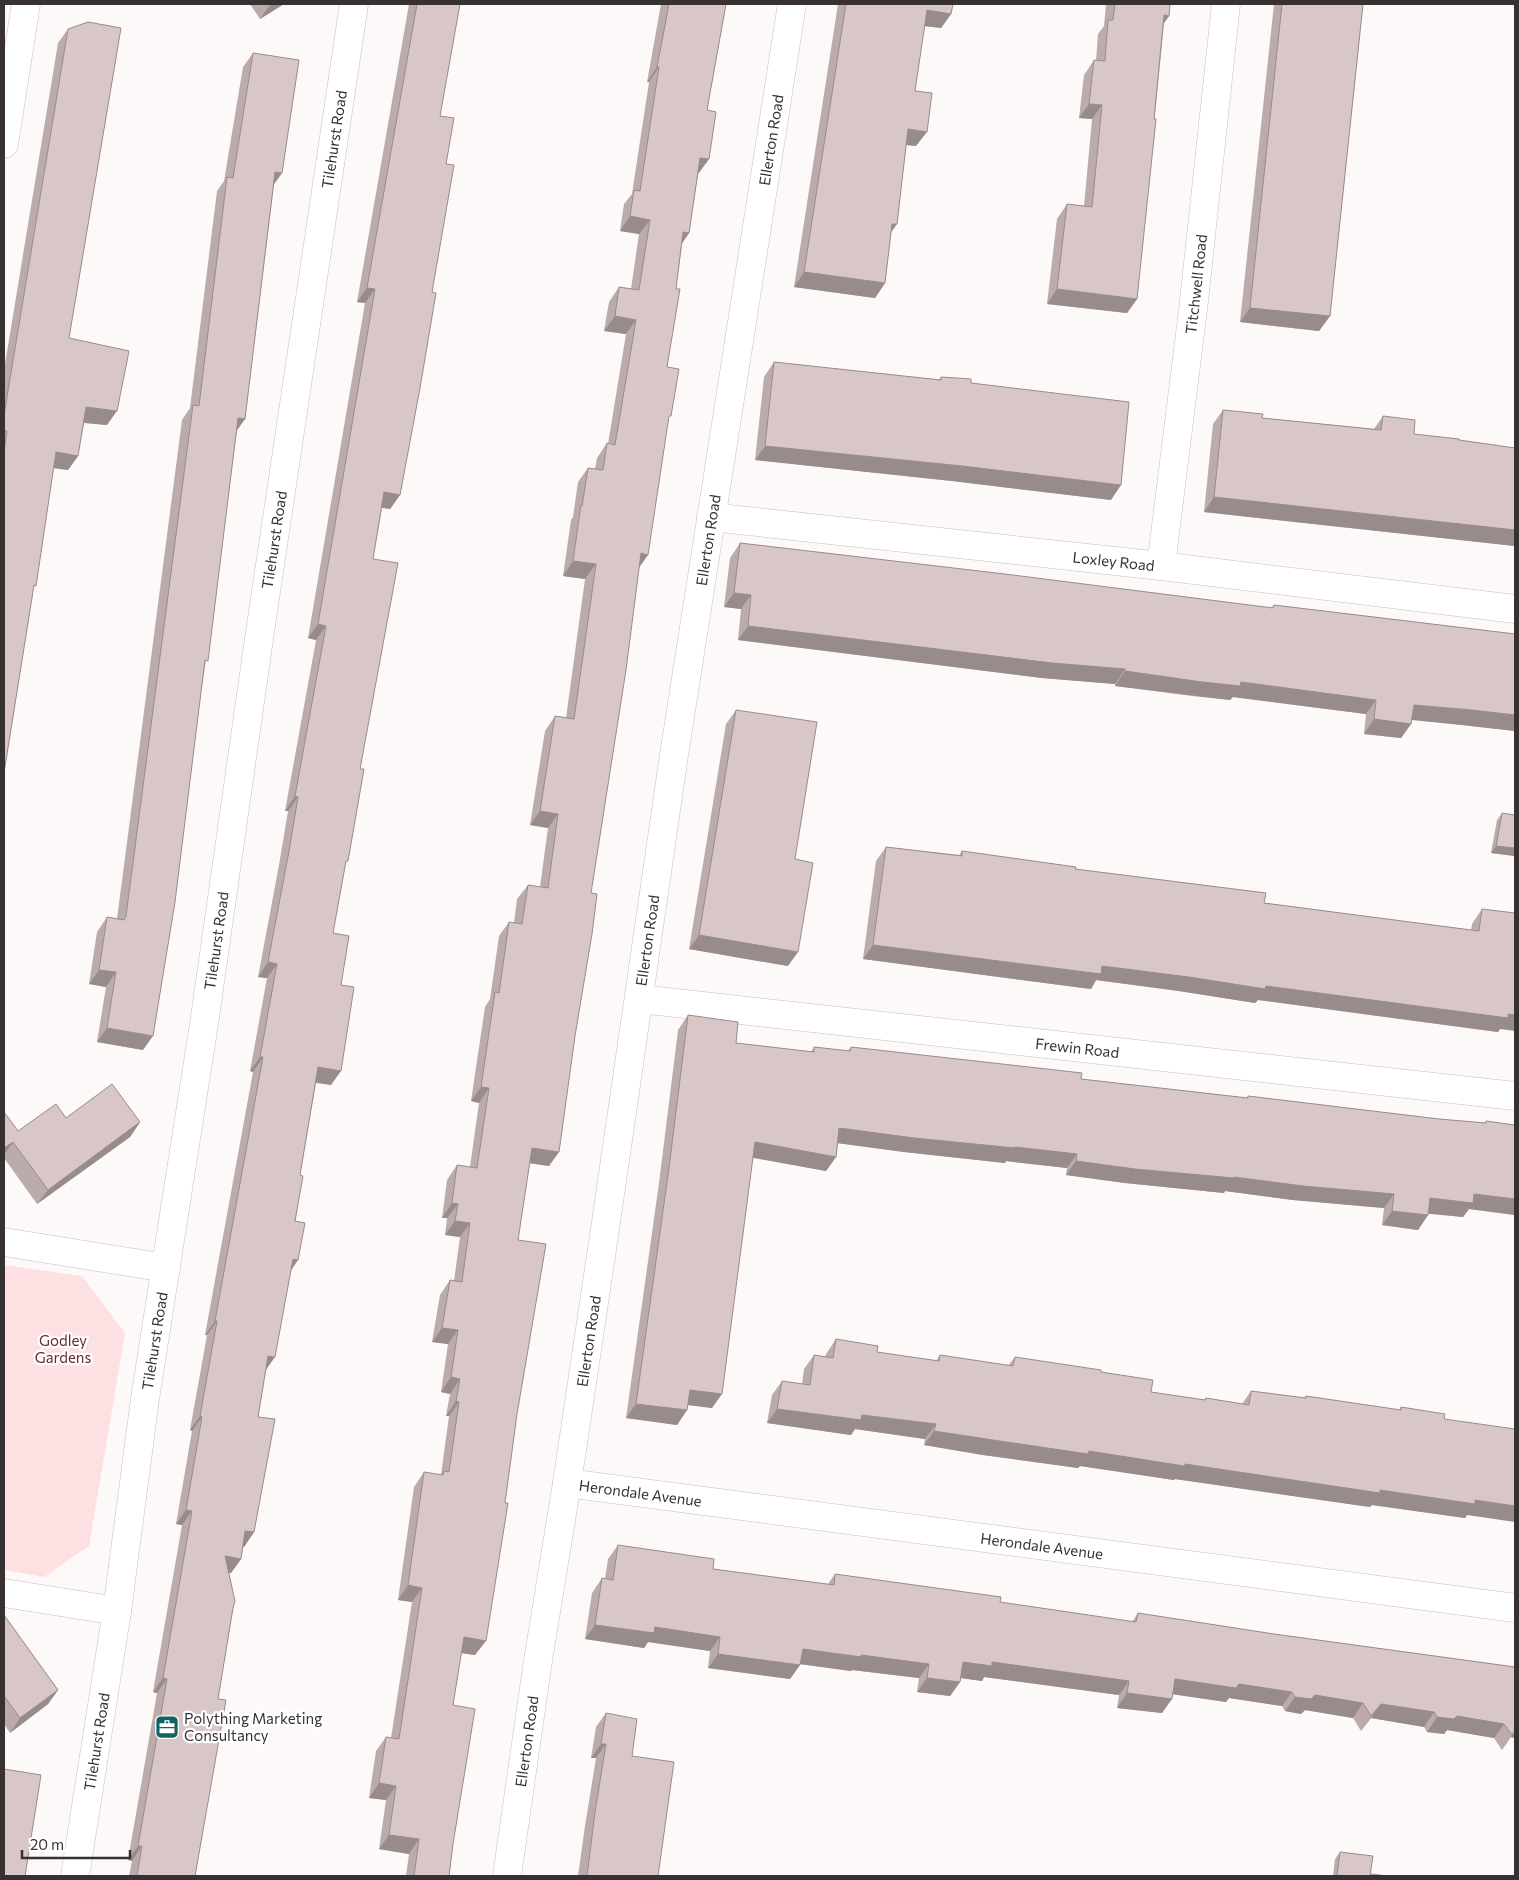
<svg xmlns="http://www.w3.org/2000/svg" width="1519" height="1880" font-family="Commissioner,sans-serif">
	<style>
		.green { fill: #fde1e2 }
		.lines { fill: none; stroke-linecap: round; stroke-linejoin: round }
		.minor-casing { stroke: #cdbbbc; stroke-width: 29 }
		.minor { stroke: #fff; stroke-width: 28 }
		.wall { fill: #bbabac }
		.shaded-wall { fill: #988b8c }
		.building { fill: #d9c7c8; stroke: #988b8c }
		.labels { text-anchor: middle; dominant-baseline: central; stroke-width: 4.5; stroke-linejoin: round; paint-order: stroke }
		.street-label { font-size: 15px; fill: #383131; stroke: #fff }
		.park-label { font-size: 15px; fill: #67292f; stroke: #fff }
		.poi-label { font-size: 15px; fill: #383131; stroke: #fff; text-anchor: start }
	</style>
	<rect width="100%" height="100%" fill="#fdf9f9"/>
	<polygon class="green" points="4,1265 82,1276 125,1333 89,1546 44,1577 4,1570"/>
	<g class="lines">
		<g class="minor-casing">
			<g id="minor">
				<polyline points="4,144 26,4"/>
				<path id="s1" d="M 711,517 L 1161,566 L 1515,609"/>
				<path id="s2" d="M 1161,566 L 1193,310 L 1226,4"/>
				<path id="s3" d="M 640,999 L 1515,1096"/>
				<polyline points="4,1242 166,1268"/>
				<path id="s4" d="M 567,1483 L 1515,1608"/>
				<polyline points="4,1593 117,1611"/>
				<path id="s5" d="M 75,1876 L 117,1611 L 145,1399 L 204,1024 L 261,625 L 354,4"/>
				<path id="s6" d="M 507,1876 L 537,1667 L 567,1483 L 605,1229 L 674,755 L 792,4"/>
			</g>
		</g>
		<use href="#minor" class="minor"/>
	</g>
	<g class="wall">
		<polygon points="250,4 284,4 260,19"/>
		<polygon points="409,4 460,4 440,116 446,164 432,292 400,495 390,509 382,508 373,559 360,769 333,933 341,985 331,1085 316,1083 300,1175 291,1271 266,1370 258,1417 254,1532 244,1547 243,1546 241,1559 231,1573 229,1573 233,1608 218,1699 195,1876 129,1876 132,1861 128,1860 157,1693 153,1692 182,1525 176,1524 192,1431 190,1430 207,1335 205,1335 253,1072 250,1071 267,978 258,977 279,865 288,811 285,811 316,640 308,638 365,303 357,302"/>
		<polygon points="661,4 726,4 707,110 709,159 698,174 689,233 682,244 676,289 667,367 668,420 639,566 549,1166 529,1163 518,1240 475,1655 461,1653 453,1705 453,1844 449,1876 406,1876 409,1854 379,1849 386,1800 369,1798 376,1751 386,1737 391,1738 412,1602 398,1600 414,1487 424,1472 441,1475 449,1416 446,1416 450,1394 441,1392 448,1344 432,1342 440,1295 450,1280 454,1281 460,1237 445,1235 447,1218 442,1218 447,1180 457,1165 470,1167 479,1103 471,1101 485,1007 490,999 499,936 509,922 514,923 517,899 528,885 540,887 548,828 530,825 545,731 555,716 566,718 585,579 563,576 571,520 573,517 578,482 588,468 595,469 597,458 607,443 608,444 626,334 604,331 609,302 619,287 631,289 639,234 620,231 624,204 632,194 649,82 647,82"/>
		<polygon points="838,4 953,4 951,14 941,28 924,26 915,91 916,146 906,145 897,224 891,232 885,283 875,298 794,287"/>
		<polygon points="1106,4 1170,4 1169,16 1164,23 1137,299 1127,313 1047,304 1057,219 1067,204 1084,206 1092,119 1079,118 1084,75 1094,60 1096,61 1098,34 1104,26"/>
		<polygon points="1274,4 1363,4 1330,316 1319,331 1240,322"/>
		<polygon points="68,29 69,338 107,425 84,423 78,456 68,470 53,468 4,773 4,370 58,43"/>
		<polygon points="253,53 282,173 274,184 245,419 237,430 205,666 143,1050 97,1042 106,987 89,984 97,932 107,917 117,919 182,420 190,408 217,191 224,181 243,67"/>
		<polygon points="774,362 939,380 941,377 971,383 1111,500 952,481 755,460 764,377"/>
		<polygon points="1223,410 1262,418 1374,429 1383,416 1414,434 1515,448 1515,546 1204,512 1213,424"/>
		<polygon points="740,543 1271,608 1274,605 1515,634 1515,731 1462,725 1412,720 1411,724 1401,738 1364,734 1366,714 1233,697 1230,700 1192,696 1115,686 1115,684 1042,678 738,640 741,609 724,607 730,558"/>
		<polygon points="736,710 795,859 788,966 689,949 726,724"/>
		<polygon points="1502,813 1515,815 1515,856 1491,853 1497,820"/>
		<polygon points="886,847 959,855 962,851 1075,869 1264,903 1471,930 1472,924 1482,909 1500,1029 1498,1032 1258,1000 1255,1003 1179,991 1096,980 1091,989 863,959 876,861"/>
		<polygon points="688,1015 736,1043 811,1052 814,1047 848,1051 851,1047 1081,1079 1247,1098 1248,1096 1439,1119 1485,1123 1486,1121 1515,1125 1515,1215 1469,1209 1463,1217 1428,1213 1428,1215 1418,1230 1382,1225 1384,1208 1293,1200 1225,1191 1224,1193 1125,1183 1066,1175 1067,1168 1006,1161 1005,1163 904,1152 838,1143 836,1157 826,1171 753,1158 712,1408 688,1405 687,1410 677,1425 626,1418 659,1183 678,1030"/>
		<polygon points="4,1112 18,1131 66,1118 140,1122 130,1137 37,1204 4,1158"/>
		<polygon points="836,1339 877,1352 936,1361 940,1355 1008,1366 1015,1357 1101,1372 1151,1392 1204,1400 1206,1398 1242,1404 1251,1391 1304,1398 1306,1396 1399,1410 1401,1407 1444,1419 1467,1515 1465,1518 1372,1505 1370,1507 1175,1479 1174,1480 1080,1466 1078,1468 983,1455 924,1445 925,1439 855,1429 851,1435 767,1423 772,1395 782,1381 802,1384 804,1369 814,1355 825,1357 826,1354"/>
		<polygon points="618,1545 713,1569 828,1584 835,1574 1000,1602 1132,1622 1138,1613 1274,1634 1515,1667 1515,1738 1511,1737 1502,1750 1494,1738 1447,1730 1444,1734 1427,1732 1424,1727 1371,1718 1361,1731 1353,1718 1305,1710 1301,1714 1285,1711 1282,1706 1229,1698 1226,1702 1173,1694 1162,1713 1117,1708 1119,1695 984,1677 982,1681 961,1678 960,1682 950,1696 917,1692 919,1678 852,1670 851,1671 800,1664 790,1679 708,1668 710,1651 648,1642 644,1648 585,1639 592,1593 602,1578 605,1579 608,1559"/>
		<polygon points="4,1615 58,1690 48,1704 10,1733 4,1724"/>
		<polygon points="606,1713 632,1756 658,1876 578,1876 585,1826 596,1758 591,1758 596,1727"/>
		<polygon points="1340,1852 1370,1874 1388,1876 1333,1876 1335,1859"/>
	</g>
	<g class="shaded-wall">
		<polygon points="272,4 284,4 260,19 270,5"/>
		<polygon points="927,10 951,14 941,28 916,25"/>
		<polygon points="1164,15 1169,16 1159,30"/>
		<polygon points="657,67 659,67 649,82 647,82"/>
		<polygon points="1089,104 1102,105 1092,119 1079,118"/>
		<polygon points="908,129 927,132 916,146 898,144"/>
		<polygon points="700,158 709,159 698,174 690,172"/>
		<polygon points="275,172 282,173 272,187"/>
		<polygon points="630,216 650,220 639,234 620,231"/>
		<polygon points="892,224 897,224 886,239"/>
		<polygon points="683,232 689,233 679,247"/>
		<polygon points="804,272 885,283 875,298 794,287"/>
		<polygon points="367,288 375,289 365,303 357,302"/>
		<polygon points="1057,289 1137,299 1127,313 1047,304"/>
		<polygon points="1250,308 1330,316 1319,331 1240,322"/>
		<polygon points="615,316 636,320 626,334 604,331"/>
		<polygon points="86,407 117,411 107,425 76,422"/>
		<polygon points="238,418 245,419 235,433"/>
		<polygon points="765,446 962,466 1121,485 1111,500 952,481 755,460"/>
		<polygon points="56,452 78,456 68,470 46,467"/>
		<polygon points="384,492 400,495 390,509 374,506"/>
		<polygon points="1214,497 1515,530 1515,546 1204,512"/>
		<polygon points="641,553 648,555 638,569"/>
		<polygon points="573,561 596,564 585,579 563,576"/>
		<polygon points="734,593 751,595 741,609 724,607"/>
		<polygon points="318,624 326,626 316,640 308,638"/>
		<polygon points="748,626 1125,669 1115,684 1042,678 738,640"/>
		<polygon points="1125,671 1241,682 1376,700 1366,714 1233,697 1230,700 1115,686"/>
		<polygon points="1414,705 1472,710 1515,715 1515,731 1462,725 1404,719"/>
		<polygon points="1374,719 1411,724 1401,738 1364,734"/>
		<polygon points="295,796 298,797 288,811 285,811"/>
		<polygon points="540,811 558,814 548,828 530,825"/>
		<polygon points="1496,846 1515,848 1515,856 1491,853"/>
		<polygon points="699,935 798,952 788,966 689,949"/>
		<polygon points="873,945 1102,966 1515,1015 1515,1031 1500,1029 1498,1032 1258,1000 1255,1003 1179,991 1096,980 1091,989 863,959"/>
		<polygon points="268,962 277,964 267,978 258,977"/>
		<polygon points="99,970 116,972 106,987 89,984"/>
		<polygon points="107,1028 153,1036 143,1050 97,1042"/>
		<polygon points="260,1057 263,1057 253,1072 250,1071"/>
		<polygon points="318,1067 341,1071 331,1085 308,1081"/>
		<polygon points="481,1087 489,1088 479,1103 471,1101"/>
		<polygon points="140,1122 130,1137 37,1204 48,1190"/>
		<polygon points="839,1128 1015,1147 1077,1154 1067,1168 1006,1161 1005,1163 904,1152 829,1142"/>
		<polygon points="13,1142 4,1155 4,1148"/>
		<polygon points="755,1142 836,1157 826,1171 745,1156"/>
		<polygon points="532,1148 559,1152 549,1166 522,1162"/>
		<polygon points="1076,1161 1234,1177 1394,1194 1384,1208 1293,1200 1225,1191 1224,1193 1125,1183 1066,1175"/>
		<polygon points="1474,1194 1515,1199 1515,1215 1469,1209 1463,1217 1420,1213 1430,1198"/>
		<polygon points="452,1203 458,1204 447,1218 442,1218"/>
		<polygon points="1392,1211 1428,1215 1418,1230 1382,1225"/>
		<polygon points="455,1221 470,1223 460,1237 445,1235"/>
		<polygon points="293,1259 298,1260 288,1275"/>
		<polygon points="215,1321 217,1321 207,1335 205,1335"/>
		<polygon points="442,1328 458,1330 448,1344 432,1342"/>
		<polygon points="268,1356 275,1357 265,1371"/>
		<polygon points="451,1377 460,1379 450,1394 441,1392"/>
		<polygon points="690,1390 722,1394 712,1408 680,1404"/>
		<polygon points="456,1401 459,1402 449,1416 446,1416"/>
		<polygon points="636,1404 687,1410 677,1425 626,1418"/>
		<polygon points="777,1409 862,1415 936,1424 925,1439 855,1429 851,1435 767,1423"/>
		<polygon points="200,1416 202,1417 192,1431 190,1430"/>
		<polygon points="934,1431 1380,1490 1475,1500 1515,1506 1515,1522 1467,1515 1465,1518 1372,1505 1370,1507 1175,1479 1174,1480 1080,1466 1078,1468 983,1455 924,1445"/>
		<polygon points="186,1510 192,1511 182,1525 176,1524"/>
		<polygon points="245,1531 254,1532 244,1547 235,1545"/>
		<polygon points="225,1556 241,1559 231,1573 215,1571"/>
		<polygon points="408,1585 422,1588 412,1602 398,1600"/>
		<polygon points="595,1625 655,1627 720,1637 710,1651 648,1642 644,1648 585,1639"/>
		<polygon points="464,1637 486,1641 475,1655 454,1652"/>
		<polygon points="803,1649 861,1655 929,1664 919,1678 852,1670 851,1671 792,1663"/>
		<polygon points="718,1654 800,1665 790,1679 708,1668"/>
		<polygon points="963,1662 992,1662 1129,1681 1119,1695 984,1677 982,1681 953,1677"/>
		<polygon points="163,1678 167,1679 157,1693 153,1692"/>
		<polygon points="927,1678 960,1682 950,1696 917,1692"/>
		<polygon points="1175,1679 1239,1684 1292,1692 1282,1706 1229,1698 1226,1702 1164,1693"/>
		<polygon points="58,1690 48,1704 10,1733 20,1718"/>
		<polygon points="1127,1693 1172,1699 1162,1713 1117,1708"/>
		<polygon points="1315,1695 1363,1703 1353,1718 1305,1710 1301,1714 1285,1711 1295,1697"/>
		<polygon points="1381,1704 1434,1712 1424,1727 1371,1718 1361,1731"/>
		<polygon points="1457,1716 1504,1724 1494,1738 1447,1730 1444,1734 1427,1732 1437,1717"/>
		<polygon points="1515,1731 1515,1738 1511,1737 1502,1750"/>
		<polygon points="601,1744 606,1744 596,1758 591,1758"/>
		<polygon points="379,1783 396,1786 386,1800 369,1798"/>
		<polygon points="389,1835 419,1839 409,1854 379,1849"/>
		<polygon points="138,1846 142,1846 132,1861 128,1860"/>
	</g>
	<g class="building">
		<polygon points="417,4 460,4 440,116 454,118 446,164 454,165 432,292 436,293 420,388 400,495 384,492 373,559 398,563 360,769 364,769 348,861 346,861 333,933 349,936 341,985 354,987 341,1071 318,1067 300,1175 303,1176 295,1221 305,1223 298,1260 293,1259 275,1357 268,1356 258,1417 275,1419 254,1532 245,1531 241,1559 225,1556 235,1601 233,1608 218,1699 226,1700 195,1876 137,1876 142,1846 138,1846 167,1679 163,1678 192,1511 186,1510 202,1417 200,1416 217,1321 215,1321 263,1057 260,1057 277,964 268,962 289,851 298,797 295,796 326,626 318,624 375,289 367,288"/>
		<polygon points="669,4 726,4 707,110 716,112 709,159 700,158 689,233 683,232 676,289 680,289 667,367 679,369 671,416 669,416 648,555 641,553 626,670 591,893 597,894 592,934 575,1036 559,1152 532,1148 518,1240 546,1244 517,1414 505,1503 508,1503 486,1641 464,1637 453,1705 475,1709 453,1844 449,1876 414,1876 419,1839 389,1835 396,1786 379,1783 386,1737 399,1739 422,1588 408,1585 424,1472 443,1475 444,1471 449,1472 459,1402 456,1401 460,1379 451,1377 458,1330 442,1328 450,1280 462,1282 470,1223 455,1221 458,1204 452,1203 457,1165 477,1168 489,1088 481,1087 495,992 499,993 509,922 522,924 528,885 548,888 558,814 540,811 555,716 574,719 596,564 573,561 581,505 582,506 588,468 603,470 607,443 615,445 636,320 615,316 619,287 639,290 650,220 630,216 634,190 640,191 659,67 657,67"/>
		<polygon points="846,4 953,4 951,14 927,10 915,91 932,93 927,132 908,129 897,224 892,224 885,283 804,272"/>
		<polygon points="1115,4 1170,4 1169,16 1164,15 1154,119 1156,119 1137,299 1057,289 1067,204 1092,207 1102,105 1089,104 1094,60 1105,61 1108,20 1113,20"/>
		<polygon points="1282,4 1363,4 1330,316 1250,308"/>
		<polygon points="88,22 121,28 69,338 129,351 117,411 86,407 78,456 56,452 36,586 34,585 4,773 4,451 7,431 4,431 4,415 68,29"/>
		<polygon points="253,53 299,60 282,173 275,172 245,419 238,418 208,661 205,660 175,902 153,1036 107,1028 116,972 99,970 107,917 124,920 126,916 193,405 199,406 227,177 233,178"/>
		<polygon points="774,362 941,380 941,377 971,379 971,383 1129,402 1121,485 962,466 765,446"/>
		<polygon points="1223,410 1263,414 1262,418 1381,430 1383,416 1415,420 1414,434 1459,439 1459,440 1515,448 1515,530 1214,497"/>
		<polygon points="740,543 1005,574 1273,608 1274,605 1515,634 1515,715 1472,710 1414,705 1411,724 1374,719 1376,700 1241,682 1240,686 1202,682 1125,671 1125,669 1052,663 748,626 751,595 734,593"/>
		<polygon points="736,710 817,722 795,859 813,863 798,952 699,935"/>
		<polygon points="1502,813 1515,815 1515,848 1496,846"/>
		<polygon points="886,847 962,856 962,851 1076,867 1075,869 1266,893 1264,903 1479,931 1482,909 1515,913 1515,1015 1508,1014 1508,1018 1266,986 1265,989 1189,977 1102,966 1101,974 873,945"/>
		<polygon points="688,1015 738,1022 736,1043 814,1052 814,1047 850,1051 851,1047 1082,1073 1081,1079 1248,1098 1248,1096 1439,1119 1486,1123 1486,1121 1515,1125 1515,1199 1474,1194 1473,1203 1430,1198 1428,1215 1392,1211 1394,1194 1303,1186 1234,1177 1234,1178 1135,1169 1076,1161 1077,1154 1015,1147 1015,1148 914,1138 839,1128 836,1157 755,1142 722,1394 690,1390 687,1410 636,1404 669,1168"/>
		<polygon points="112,1084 140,1122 48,1190 13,1142 4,1148 4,1112 18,1131 56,1104 66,1118"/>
		<polygon points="836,1339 878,1346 877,1352 939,1361 940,1355 1013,1366 1015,1357 1101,1370 1101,1372 1153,1380 1151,1392 1205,1400 1206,1398 1249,1405 1251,1391 1306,1398 1306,1396 1401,1410 1401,1407 1445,1414 1444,1419 1515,1429 1515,1506 1475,1500 1475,1504 1380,1490 1380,1493 1185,1464 1184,1466 1089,1451 1088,1454 993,1440 934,1431 936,1424 862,1415 861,1420 777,1409 782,1381 810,1385 814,1355 833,1358"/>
		<polygon points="618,1545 714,1559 713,1569 834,1585 835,1574 1001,1597 1000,1602 1136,1622 1138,1613 1274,1634 1515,1667 1515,1731 1512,1735 1504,1724 1457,1716 1454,1719 1437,1717 1434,1712 1381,1704 1371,1716 1363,1703 1315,1695 1311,1699 1295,1697 1292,1692 1239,1684 1236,1688 1175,1679 1172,1699 1127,1693 1129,1681 992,1662 992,1666 963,1662 960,1682 927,1678 929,1664 861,1655 861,1657 803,1649 800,1665 718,1654 720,1637 655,1627 654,1633 595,1625 602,1578 613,1580"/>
		<polygon points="4,1615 58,1690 20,1718 4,1696"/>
		<polygon points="606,1713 637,1719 632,1756 674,1762 658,1876 587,1876 595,1812 606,1744 601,1744"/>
		<polygon points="4,1769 41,1775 25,1876 4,1876"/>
		<polygon points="1340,1852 1373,1856 1370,1876 1337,1876"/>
		<polygon points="1371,1874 1388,1876 1370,1876"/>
	</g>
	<defs>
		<g id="office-square" transform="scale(1.25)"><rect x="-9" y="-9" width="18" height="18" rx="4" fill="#136364" stroke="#fff"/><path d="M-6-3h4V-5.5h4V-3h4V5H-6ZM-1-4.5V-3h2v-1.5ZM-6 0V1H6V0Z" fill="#fff"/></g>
	</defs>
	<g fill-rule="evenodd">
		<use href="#office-square" x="167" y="1727"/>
	</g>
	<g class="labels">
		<g class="street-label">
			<text stroke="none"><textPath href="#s5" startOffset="1756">Tilehurst Road</textPath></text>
			<text stroke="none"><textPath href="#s6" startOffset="1756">Ellerton Road</textPath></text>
			<text stroke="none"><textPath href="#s2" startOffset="284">Titchwell Road</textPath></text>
			<text stroke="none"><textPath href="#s5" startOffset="1351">Tilehurst Road</textPath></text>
			<text stroke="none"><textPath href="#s6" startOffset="1351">Ellerton Road</textPath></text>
			<text stroke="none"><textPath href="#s1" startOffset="405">Loxley Road</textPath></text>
			<text stroke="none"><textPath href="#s5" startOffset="946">Tilehurst Road</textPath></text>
			<text stroke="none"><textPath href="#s6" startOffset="946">Ellerton Road</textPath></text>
			<text stroke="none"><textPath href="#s3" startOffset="440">Frewin Road</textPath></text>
			<text stroke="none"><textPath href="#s5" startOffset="541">Tilehurst Road</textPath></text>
			<text stroke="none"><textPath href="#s6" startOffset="541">Ellerton Road</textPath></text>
			<text stroke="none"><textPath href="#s4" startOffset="74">Herondale Avenue</textPath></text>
			<text stroke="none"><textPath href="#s4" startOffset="479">Herondale Avenue</textPath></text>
			<text stroke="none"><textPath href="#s5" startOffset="136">Tilehurst Road</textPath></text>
			<text stroke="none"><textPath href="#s6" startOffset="136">Ellerton Road</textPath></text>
		</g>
		<g class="park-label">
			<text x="63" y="1340">Godley<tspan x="63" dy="17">Gardens</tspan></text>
		</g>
		<g class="poi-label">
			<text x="184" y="1718">Polything Marketing<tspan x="184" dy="17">Consultancy</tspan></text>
		</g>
	</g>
	<rect width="1519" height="1880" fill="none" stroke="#383131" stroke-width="10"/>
	<path d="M22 1850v8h108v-8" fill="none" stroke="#383131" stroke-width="2.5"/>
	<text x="30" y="1850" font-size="15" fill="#383131" stroke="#ffffff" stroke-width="4" paint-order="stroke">20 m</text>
</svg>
